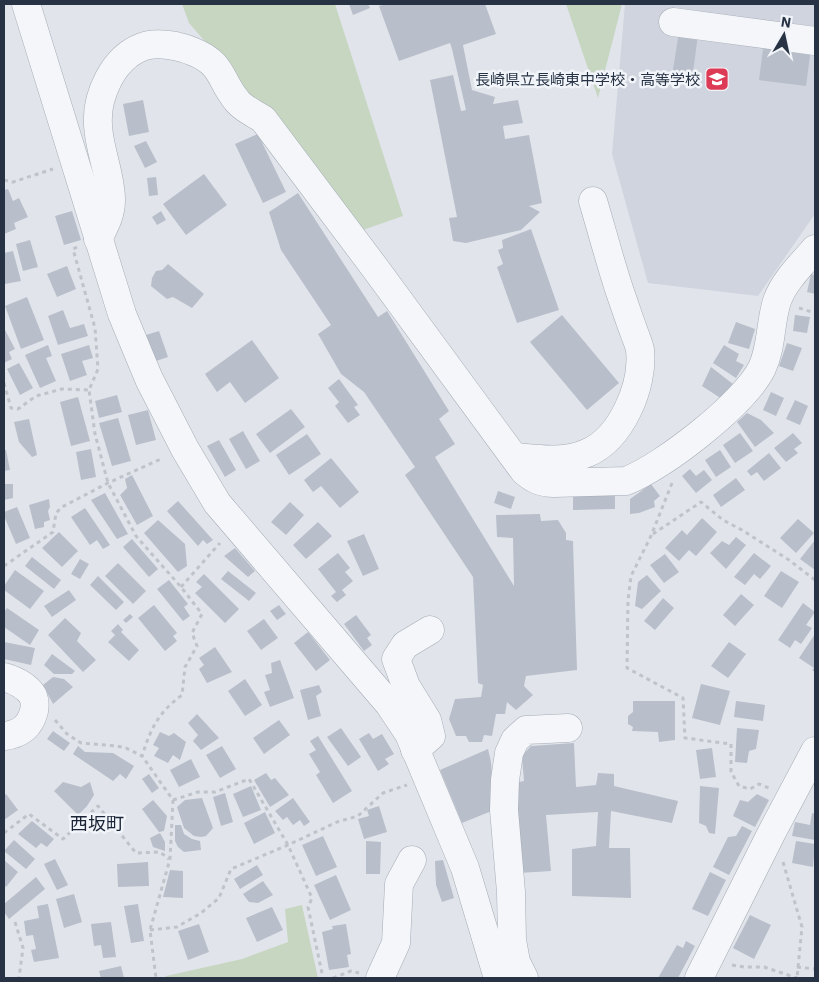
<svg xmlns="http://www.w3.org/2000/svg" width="819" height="982" font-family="'IBM Plex Sans','Noto Sans JP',sans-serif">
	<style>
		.built { fill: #cfd4de }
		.green { fill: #c7d6c1 }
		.building { fill: #b8beca }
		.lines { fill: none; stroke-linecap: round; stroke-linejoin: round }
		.minor-casing { stroke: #a5acb6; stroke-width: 29 }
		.path { stroke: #bfc3ca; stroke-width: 3; stroke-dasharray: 4 4; stroke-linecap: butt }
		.minor { stroke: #f5f6f9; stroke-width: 28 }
		.labels { text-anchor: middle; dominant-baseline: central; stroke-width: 5; stroke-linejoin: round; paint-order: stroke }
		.poi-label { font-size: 15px; fill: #273345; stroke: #f1f4f8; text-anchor: end }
		.quarter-label { font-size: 18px; fill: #1a2436; stroke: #f1f4f8 }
	</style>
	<rect width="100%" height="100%" fill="#e1e5eb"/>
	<polygon class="built" points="625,4 815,4 815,214 758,296 648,283 612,154"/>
	<g class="green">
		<polygon points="182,4 335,4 403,216 363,230 258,103 189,23"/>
		<polygon points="566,4 622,4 598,98"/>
		<polygon points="302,905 318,978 165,978 166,976 242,959 288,942 285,909"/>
	</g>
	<g class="building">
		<polygon points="349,4 368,4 370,8 353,15"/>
		<polygon points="386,4 485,4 496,34 463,45 472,90 495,97 493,104 518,100 523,123 503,126 505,139 529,135 542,203 529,206 540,212 521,230 466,243 453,241 449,218 457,217 430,80 453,75 461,111 466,110 452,49 450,43 399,61 379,6"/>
		<polygon points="679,32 698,35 692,79 672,76"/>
		<polygon points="764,42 811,48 806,86 759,80"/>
		<polygon points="143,100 149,132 129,136 123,104"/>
		<polygon points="258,134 286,192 263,203 235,144"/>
		<polygon points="146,141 157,162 145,168 134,146"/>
		<polygon points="204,174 227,205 186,235 163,204"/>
		<polygon points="156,177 158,195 149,196 147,178"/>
		<polygon points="8,189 13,201 19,198 28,217 14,223 16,229 4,234 4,190"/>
		<polygon points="298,193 378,317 387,311 449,411 439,419 455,444 435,457 514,586 513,538 497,537 496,515 540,514 541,521 558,520 566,533 566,540 573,541 577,670 526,676 524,686 533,695 516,710 507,702 505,714 496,714 492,736 484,735 482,742 469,742 466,736 456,736 449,719 455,699 481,697 483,685 478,683 473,577 405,475 415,467 364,392 341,374 318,334 331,325 281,250 269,212"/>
		<polygon points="72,211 81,240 64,245 55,216"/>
		<polygon points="161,211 166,220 157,225 152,217"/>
		<polygon points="531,229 559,310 517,323 497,267 503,264 498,250 503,248 502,240"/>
		<polygon points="30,240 38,267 23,271 16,244"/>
		<polygon points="13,251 21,281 5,284 4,278 4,253"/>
		<polygon points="168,264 204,294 192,308 173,297 167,299 151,286 152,278 156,271 162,270"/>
		<polygon points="67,266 76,289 57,297 47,274"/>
		<polygon points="811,274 815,275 815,294 807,292"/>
		<polygon points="27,297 44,340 21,349 5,306"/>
		<polygon points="63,310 70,328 84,324 88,336 58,345 48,316"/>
		<polygon points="562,315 619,383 587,410 530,342"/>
		<polygon points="795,315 810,317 807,333 793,331"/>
		<polygon points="736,322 755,329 749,349 728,343"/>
		<polygon points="4,328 15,349 9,352 12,359 4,363"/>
		<polygon points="159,331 168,357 156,361 146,335"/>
		<polygon points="252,340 279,378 245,403 230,382 217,392 205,374"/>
		<polygon points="787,343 802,348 793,371 779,366"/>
		<polygon points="48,345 52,356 46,358 56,381 40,388 25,355"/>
		<polygon points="89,345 93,358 82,361 87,375 70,381 61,354"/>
		<polygon points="724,345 739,354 736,361 744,365 736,378 713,363"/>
		<polygon points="19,363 33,388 20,395 7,369"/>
		<polygon points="711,367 733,384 722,399 702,386"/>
		<polygon points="339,379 358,405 354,407 360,415 348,423 335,406 339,402 328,388"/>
		<polygon points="771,392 784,398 776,416 763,410"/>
		<polygon points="117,395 122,412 99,418 95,401"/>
		<polygon points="78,397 90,441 71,446 60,402"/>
		<polygon points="795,400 808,406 800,425 786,419"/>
		<polygon points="291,409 305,427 270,453 256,434"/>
		<polygon points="148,410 156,440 136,445 128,415"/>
		<polygon points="747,413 761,420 774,433 755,447 737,422"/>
		<polygon points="118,418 131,461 112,466 99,423"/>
		<polygon points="29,419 37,455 32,457 19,442 14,422"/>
		<polygon points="243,431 260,461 246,469 229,439"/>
		<polygon points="740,433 753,451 735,463 723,445"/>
		<polygon points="793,433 802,443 794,449 798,453 786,462 774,448"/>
		<polygon points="307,434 321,454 289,475 276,455"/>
		<polygon points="219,440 236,470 225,477 207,446"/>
		<polygon points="91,449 96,477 81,480 76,452"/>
		<polygon points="4,450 6,450 10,470 4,471"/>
		<polygon points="720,450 731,467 716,477 705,460"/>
		<polygon points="769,453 781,468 764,481 757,472 751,476 747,471"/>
		<polygon points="331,458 359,492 340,508 321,486 313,492 304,480"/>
		<polygon points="690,469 696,476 704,470 712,480 696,493 682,476"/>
		<polygon points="132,475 153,516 137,525 120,495 127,488 125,479"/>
		<polygon points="736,478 745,490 721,507 713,495"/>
		<polygon points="4,484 13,484 13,498 4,500"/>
		<polygon points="651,484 660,496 654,501 655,507 639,513 630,514 630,499"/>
		<polygon points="498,491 515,497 511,509 494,503"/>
		<polygon points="105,493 128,534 117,539 91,500"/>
		<polygon points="573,493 615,493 615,509 573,510"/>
		<polygon points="49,499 50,507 48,511 50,520 44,522 44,527 35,529 29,505"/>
		<polygon points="178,501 213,540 207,544 203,540 198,546 167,511"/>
		<polygon points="290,502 304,515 286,535 271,522"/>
		<polygon points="17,507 30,538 16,544 4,516 4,512"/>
		<polygon points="85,508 110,545 103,549 97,540 90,545 71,517"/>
		<polygon points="702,518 717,532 696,556 689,550 679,561 665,548 682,530 687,535"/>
		<polygon points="798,519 814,533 796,553 780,538"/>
		<polygon points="158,520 185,544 187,566 178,572 144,533"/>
		<polygon points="318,522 332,536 306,559 293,545"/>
		<polygon points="59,532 78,551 62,567 42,548"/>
		<polygon points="364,534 379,569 363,576 347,541"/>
		<polygon points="736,537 746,545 726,569 710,553 722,541 729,545"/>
		<polygon points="132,539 158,569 149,577 123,547"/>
		<polygon points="815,540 815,570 800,559"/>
		<polygon points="235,548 255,571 248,577 224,556"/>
		<polygon points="338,553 350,568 345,572 353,581 342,590 346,595 337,602 331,596 336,592 318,569"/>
		<polygon points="754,553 771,566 760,579 754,574 745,585 734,577"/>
		<polygon points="665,554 679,572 664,583 650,565"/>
		<polygon points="32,557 61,580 54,589 25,566"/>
		<polygon points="80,559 89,564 80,579 71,574"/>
		<polygon points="118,563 146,591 133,604 105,576"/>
		<polygon points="15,570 44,591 30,609 4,590 4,586"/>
		<polygon points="228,571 256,593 249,601 221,579"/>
		<polygon points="781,571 799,582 782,608 764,596"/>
		<polygon points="204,574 239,609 225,623 195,593 202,587 196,582"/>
		<polygon points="647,575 661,591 642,609 635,606 638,582"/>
		<polygon points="98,576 124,602 116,610 90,585"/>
		<polygon points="169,580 188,604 184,607 190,616 183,621 157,589"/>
		<polygon points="69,590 76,600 52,617 44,606"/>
		<polygon points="741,594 754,605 735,626 723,615"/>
		<polygon points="663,598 674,608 655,630 644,621"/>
		<polygon points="803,603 815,612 806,625 812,628 801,644 795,640 790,648 778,640"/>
		<polygon points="154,605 177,633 173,636 177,641 165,651 138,618"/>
		<polygon points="279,605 286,614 277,620 270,611"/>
		<polygon points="7,608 39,630 30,645 4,627 4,612"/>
		<polygon points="130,614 133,617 126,623 123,620"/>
		<polygon points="356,615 371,635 367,638 372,645 364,651 344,624"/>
		<polygon points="65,618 81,633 77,641 96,660 83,672 48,635"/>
		<polygon points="264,619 278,638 261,650 247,631"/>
		<polygon points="118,624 123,630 121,632 139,650 129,661 108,642 115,635 111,631"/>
		<polygon points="308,632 330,660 316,671 294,643"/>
		<polygon points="815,634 815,672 812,670 814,668 799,658"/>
		<polygon points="4,642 35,648 31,665 4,659"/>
		<polygon points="729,642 746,654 728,678 711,666"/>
		<polygon points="215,647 232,672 207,683 199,669 204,665 199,658"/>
		<polygon points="52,654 75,671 72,674 54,674 44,665"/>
		<polygon points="280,660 294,698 270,707 264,692 270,690 265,675 272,673 271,663"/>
		<polygon points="53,677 64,679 73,687 53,704 43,685"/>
		<polygon points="245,679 262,705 245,716 228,691"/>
		<polygon points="701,684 730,691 720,725 692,718"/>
		<polygon points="319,685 322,692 316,696 321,716 308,720 300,690"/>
		<polygon points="633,701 675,701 675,740 659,742 658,732 632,731 633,727 628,724 628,716 633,712"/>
		<polygon points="736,701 765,705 763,721 734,717"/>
		<polygon points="197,714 219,738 201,750 193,741 198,735 188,723"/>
		<polygon points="279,720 290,735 264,754 253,738"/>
		<polygon points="341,728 361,757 348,766 327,737"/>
		<polygon points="737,728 759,730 756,749 749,751 747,763 735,762"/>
		<polygon points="53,731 70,743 64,751 47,739"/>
		<polygon points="160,732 169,736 174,733 186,742 180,760 173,755 168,763 154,756 159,748 153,745"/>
		<polygon points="369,733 373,739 382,734 394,754 385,759 389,764 378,771 359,739"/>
		<polygon points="318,736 352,791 333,803 316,775 320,772 309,754 316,750 310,741"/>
		<polygon points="574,743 576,787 596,785 598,773 614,774 614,786 678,801 672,823 611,811 609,848 630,848 631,898 572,896 572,849 596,846 598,812 546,815 551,871 519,873 514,783 524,781 522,756 531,746"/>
		<polygon points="78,746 85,752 113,753 134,766 126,779 120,774 113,781 73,754"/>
		<polygon points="222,746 236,769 220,778 206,755"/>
		<polygon points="712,748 716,777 700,779 696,750"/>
		<polygon points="488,749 491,762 494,810 462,823 440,770"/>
		<polygon points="191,759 200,777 179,787 170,770"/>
		<polygon points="266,773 271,780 275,778 289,795 270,807 254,780"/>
		<polygon points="149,774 159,788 152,793 142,779"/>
		<polygon points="63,782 81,787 90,782 94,795 87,806 78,815 54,791"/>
		<polygon points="251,786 261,810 243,817 233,794"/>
		<polygon points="700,786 719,788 715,834 709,833 706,826 699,823"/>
		<polygon points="225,793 233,822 221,826 213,797"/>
		<polygon points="6,794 18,810 4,820 4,796"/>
		<polygon points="757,794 769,800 755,827 733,816 740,800 748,802"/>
		<polygon points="202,798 213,828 206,836 201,837 194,836 184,828 177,807 185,800"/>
		<polygon points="293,798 310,822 304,826 300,820 293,825 287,817 283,820 275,811"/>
		<polygon points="153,800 167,816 164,831 159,832 142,809"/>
		<polygon points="379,806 387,832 364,839 358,819 369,816 367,810"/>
		<polygon points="265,812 275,833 254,844 244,823"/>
		<polygon points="812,813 815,814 815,840 792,836 795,822 810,825"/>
		<polygon points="32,821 54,839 47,847 41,843 36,848 18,834"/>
		<polygon points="175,825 181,825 184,834 192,839 200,841 201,850 184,852 178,847 175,841"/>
		<polygon points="742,826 752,831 729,875 713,867 728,837 736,836"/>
		<polygon points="160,833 165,842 165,851 153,847 150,838"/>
		<polygon points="323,836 337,867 316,876 302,845"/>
		<polygon points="14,840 35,859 26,869 4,851"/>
		<polygon points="366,841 381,842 380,874 366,874"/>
		<polygon points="796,841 815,844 813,867 792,863"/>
		<polygon points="55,859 68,885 57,890 44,864"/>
		<polygon points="4,860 18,872 6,887 4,885"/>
		<polygon points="443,860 454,898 442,902 436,885 435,861"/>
		<polygon points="148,862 149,886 118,887 117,864"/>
		<polygon points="257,865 263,875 240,889 234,879"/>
		<polygon points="170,870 183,871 183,898 163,897"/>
		<polygon points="710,872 726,880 708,916 692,909"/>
		<polygon points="336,875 351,910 330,920 314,885"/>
		<polygon points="36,877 45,889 9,919 4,912 4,904"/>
		<polygon points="263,881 273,895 258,903 249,902 243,894"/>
		<polygon points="74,894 82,922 64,928 56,899"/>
		<polygon points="48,904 59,958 34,962 31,950 36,949 33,935 26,936 24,921 39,918 37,906"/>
		<polygon points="138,904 144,941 131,943 124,906"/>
		<polygon points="272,907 283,930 257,942 246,918"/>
		<polygon points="750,915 771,925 754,959 733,948"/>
		<polygon points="111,922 116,957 103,958 101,945 94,946 91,924"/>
		<polygon points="199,924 209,952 188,960 178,931"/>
		<polygon points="346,924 351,954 347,955 349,967 329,970 322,932 333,929 332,926"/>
		<polygon points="686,941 695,946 678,978 658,978 677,945 683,948"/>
		<polygon points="121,966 124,978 101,978 99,971"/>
	</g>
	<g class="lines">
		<g class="minor-casing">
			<g id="minor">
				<polyline points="26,4 122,314 149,379 185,449 217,503 389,704 409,734 465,868 498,978"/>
				<polyline points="673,22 815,41"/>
				<path d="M 98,239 C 105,225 111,215 111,200 C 111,175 99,150 98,125 C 96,96 113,58 142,47 C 156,41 181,46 194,52 C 224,64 220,82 238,102 C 244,109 255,114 263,119 L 375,268 L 524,471 C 533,479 541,483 554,483 L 626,481 C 663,467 745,403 762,368 C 772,347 770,322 777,301 C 784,281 802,264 815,249"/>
				<path d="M 515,457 C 538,459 565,463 587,453 C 621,439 644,386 640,350 C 639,344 636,338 634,332 C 629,319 625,306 620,292 C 610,262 602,231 593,201"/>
				<path d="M 4,677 C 14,680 27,686 33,696 C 35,701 35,706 34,711 C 30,727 20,734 4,736"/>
				<polyline points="415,750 431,736 427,720 406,686 396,659 405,645 430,630"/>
				<polyline points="380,978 396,943 399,884 412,860"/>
				<polyline points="524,978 516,962 512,940 511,892 504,810 505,780 509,753 515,740 526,730 568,728"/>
				<polyline points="699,978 771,834 815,751"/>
			</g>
		</g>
		<g class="path">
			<polyline points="4,180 13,182 53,169"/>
			<path d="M 77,247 L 73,249 L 95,328 L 98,369 L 89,390 L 95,434 L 108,483 L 136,536 L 181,587 L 202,614 L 192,633 L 197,646 L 185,667 L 182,695 C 158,713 151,728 142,756"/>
			<polyline points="799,308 815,313"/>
			<polyline points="4,383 11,408 18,409 36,396 62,389 89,390"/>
			<polyline points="672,483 651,536 631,576 628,600 627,668 683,698 685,738 731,744 731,772 739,786 750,789 759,784 769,788"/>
			<polyline points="653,534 701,502 723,520 742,530 789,560 815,580"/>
			<polyline points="4,566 53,532 56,513 62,507 108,483 163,458"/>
			<polyline points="181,587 220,543"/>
			<polyline points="55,720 67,734 81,743 117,746 126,748 142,756 173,800 170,859 150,930 156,978"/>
			<polyline points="173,800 198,792 215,792 249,779 288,845 312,898 308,907 323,978"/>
			<polyline points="4,833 29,814 63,839 98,806 136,853 160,852 169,859"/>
			<polyline points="783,862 802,927 797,978"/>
			<polyline points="15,922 23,948 19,978"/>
			<polyline points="150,930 177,927 201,913 219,898 231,869 288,845 337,822 358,816 383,793 407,785"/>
			<polyline points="732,965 744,967 764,967 797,978"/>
			<polyline points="797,967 815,969"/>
			<polyline points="333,978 351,971 359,973"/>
		</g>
		<use href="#minor" class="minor"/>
	</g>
	<defs>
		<g id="school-square" transform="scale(1.25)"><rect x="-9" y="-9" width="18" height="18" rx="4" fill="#dd3a55" stroke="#f1f4f8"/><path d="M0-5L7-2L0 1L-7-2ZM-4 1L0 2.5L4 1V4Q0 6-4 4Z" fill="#fff"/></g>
	</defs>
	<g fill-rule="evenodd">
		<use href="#school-square" x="717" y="79"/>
	</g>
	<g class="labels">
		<g class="poi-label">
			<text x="700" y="79">長崎県立長崎東中学校・高等学校</text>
		</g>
		<g class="quarter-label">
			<text x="97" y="823">西坂町</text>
		</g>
	</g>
	<rect width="819" height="982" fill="none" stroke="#273345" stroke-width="10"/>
	<g transform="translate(784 35) rotate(9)" stroke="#f1f4f8" stroke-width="4" paint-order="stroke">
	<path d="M0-4L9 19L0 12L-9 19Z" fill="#273345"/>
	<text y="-8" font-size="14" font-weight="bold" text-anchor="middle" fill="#273345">N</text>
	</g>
</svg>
